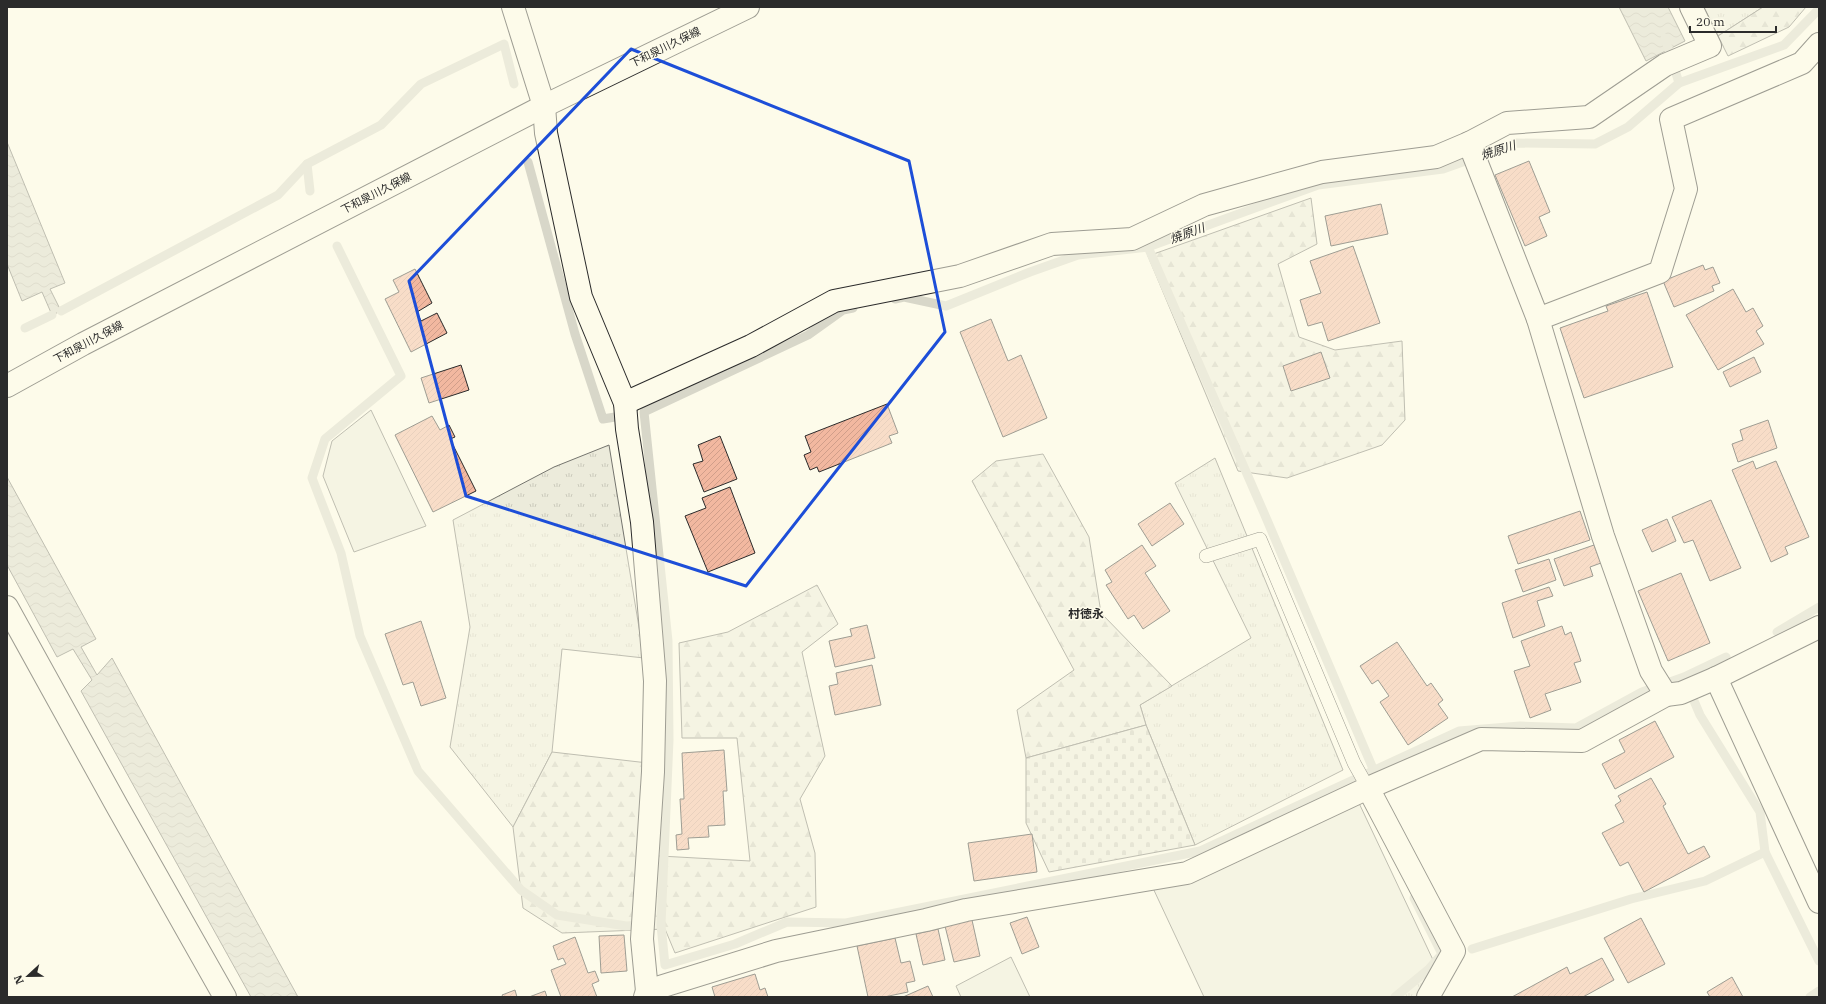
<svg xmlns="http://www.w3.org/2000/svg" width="1826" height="1004" font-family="'IBM Plex Serif','Noto Sans JP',serif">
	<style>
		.grass { fill: url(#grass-tufts); stroke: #74746e }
		.forest { fill: url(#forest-firs); stroke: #74746e }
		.cemetery { fill: url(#cemetery-stones); stroke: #74746e }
		.green { fill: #ecebdb; stroke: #74746e }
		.water { fill: url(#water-waves); stroke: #74746e }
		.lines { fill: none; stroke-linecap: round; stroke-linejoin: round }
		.stream { stroke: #d8d7c9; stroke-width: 9 }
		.building { fill: url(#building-hatch); stroke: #2b2b2b }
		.service-casing { stroke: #2b2b2b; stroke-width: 14 }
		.minor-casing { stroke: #2b2b2b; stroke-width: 24 }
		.tertiary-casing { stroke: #2b2b2b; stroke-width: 24 }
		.service { stroke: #fdfbea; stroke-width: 13 }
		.minor { stroke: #fdfbea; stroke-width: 22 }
		.tertiary { stroke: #fdfbea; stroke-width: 22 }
		.marked { fill: none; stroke: #1d4ed8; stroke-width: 3; stroke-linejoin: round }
		.labels { text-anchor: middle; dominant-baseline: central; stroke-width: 3; stroke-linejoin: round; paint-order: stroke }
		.street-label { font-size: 11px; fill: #2b2b2b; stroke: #fdfbea }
		.water-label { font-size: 12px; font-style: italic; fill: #2b2b2b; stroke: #fdfbea }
		.neighbourhood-label { font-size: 12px; font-weight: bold; fill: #2b2b2b; stroke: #fdfbea }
	</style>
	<defs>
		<pattern id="grass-tufts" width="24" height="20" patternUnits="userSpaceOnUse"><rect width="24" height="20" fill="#ecebdb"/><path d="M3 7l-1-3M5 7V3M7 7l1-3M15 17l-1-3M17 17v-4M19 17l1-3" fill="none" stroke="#cbcabc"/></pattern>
		<pattern id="forest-firs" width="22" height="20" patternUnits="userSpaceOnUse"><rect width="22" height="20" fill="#ecebdb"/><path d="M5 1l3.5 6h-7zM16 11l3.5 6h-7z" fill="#cbcabc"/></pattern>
		<pattern id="cemetery-stones" width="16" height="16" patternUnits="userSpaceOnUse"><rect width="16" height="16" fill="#ecebdb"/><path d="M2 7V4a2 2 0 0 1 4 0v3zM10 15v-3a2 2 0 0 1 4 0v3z" fill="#cbcabc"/></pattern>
		<pattern id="water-waves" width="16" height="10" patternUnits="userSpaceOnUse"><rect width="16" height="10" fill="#d8d7c9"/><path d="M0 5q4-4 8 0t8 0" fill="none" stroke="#bab9ad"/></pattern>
		<pattern id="building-hatch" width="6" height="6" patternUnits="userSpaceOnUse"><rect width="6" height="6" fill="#f2b8a0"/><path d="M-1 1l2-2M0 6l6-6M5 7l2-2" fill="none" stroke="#d09e8a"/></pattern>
	</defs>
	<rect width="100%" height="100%" fill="#fdfbea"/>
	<g class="grass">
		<polygon points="1704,7 1763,7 1718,36"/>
		<polygon points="609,445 644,658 562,649 552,752 513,827 450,747 470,627 453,520 554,467"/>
		<polygon points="1215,458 1343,770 1195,845 1146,725 1140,705 1251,638 1175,483"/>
		<polygon points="1434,962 1421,997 1390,997"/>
	</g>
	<g class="forest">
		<polygon points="1763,7 1806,7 1789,27 1728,56 1718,36"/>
		<polygon points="1311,198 1317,244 1278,264 1299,337 1335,350 1402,341 1405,420 1382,445 1287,478 1238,471 1148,256"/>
		<polygon points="1043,454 1089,537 1101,613 1172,686 1140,705 1146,725 1026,758 1017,710 1074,670 972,481 996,461"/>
		<polygon points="817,585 838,624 802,652 825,756 800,799 815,853 816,907 675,953 665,929 562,933 523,908 513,827 552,752 648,763 642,855 750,861 737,738 682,738 679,643 728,632"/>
	</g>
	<polygon class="cemetery" points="1146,725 1195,845 1049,872 1026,823 1026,758"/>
	<g class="green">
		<polygon points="371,410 426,526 354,552 323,476 332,441"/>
		<polygon points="1358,801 1434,962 1390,997 1204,997 1152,886"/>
		<polygon points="1011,957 1030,997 961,997 956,986"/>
	</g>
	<g class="water">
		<polygon points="1619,7 1668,7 1685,41 1646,61"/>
		<polygon points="7,142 65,283 50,289 61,311 52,315 42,292 22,301 7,264"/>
		<polygon points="7,477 96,639 81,647 97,675 112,658 298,997 251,997 81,691 92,680 73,649 57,657 7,565"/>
	</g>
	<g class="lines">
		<g class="stream">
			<polyline points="1665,38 1679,83"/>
			<polyline points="528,162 575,334 603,419 627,415"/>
			<polyline points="307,164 310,191"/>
			<polyline points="337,246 401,376 325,439 312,478 341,553 360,636 418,771 521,890 557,915 626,926 644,925"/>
			<polyline points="1148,247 1264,513 1374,771"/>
			<polyline points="895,299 904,297 946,306 1030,272 1078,255 1148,247 1318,185 1443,169 1516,143 1595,144 1628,127 1679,83 1784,45 1819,9"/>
			<polyline points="853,308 843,310 808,335 644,412 668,641 669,740 661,925 665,965 735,944 787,922 846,923 1200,851 1459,731 1520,726 1576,728 1642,692 1684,677 1726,657"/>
			<polyline points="61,311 278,195 307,164 381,125 421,84 504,44 514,84"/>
			<polyline points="25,328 52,315"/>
			<polyline points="1777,632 1819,607"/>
			<polyline points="1689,689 1700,715 1760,812 1765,852 1819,961"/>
			<polyline points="1472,949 1631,899 1705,881 1765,852"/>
			<polyline points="1395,997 1429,969 1442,954 1414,898"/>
			<polyline points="1810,997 1819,991"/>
		</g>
	</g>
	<g class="building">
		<polygon points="1529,161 1550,212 1539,217 1547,236 1525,246 1495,175"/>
		<polygon points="1381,204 1388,234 1331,246 1325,216"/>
		<polygon points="1353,246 1380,323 1328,341 1322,322 1308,326 1300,300 1321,293 1310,261"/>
		<polygon points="1703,265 1705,270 1713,267 1720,283 1712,286 1714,291 1674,307 1663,281"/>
		<polygon points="415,269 432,303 417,312 421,321 437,313 447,333 411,352 385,299 399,292 393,280"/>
		<polygon points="1733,289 1746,312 1753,308 1763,326 1756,331 1764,344 1718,370 1686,315"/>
		<polygon points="1647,292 1673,367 1584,398 1560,328 1608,311 1606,306"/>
		<polygon points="991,319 1008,361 1021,355 1047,418 1003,437 960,332"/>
		<polygon points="1321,352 1330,378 1291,391 1283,366"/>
		<polygon points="1754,357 1761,372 1730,387 1723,372"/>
		<polygon points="461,365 469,390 429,403 421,378"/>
		<polygon points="887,404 898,433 889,436 892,443 819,472 817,467 810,470 804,455 811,452 805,436"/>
		<polygon points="432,416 440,430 449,425 455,437 450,439 476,491 433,512 395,435"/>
		<polygon points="1768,420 1777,448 1738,462 1732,444 1743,440 1740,430"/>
		<polygon points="720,436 737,479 704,492 693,464 703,461 698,445"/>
		<polygon points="1753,461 1756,469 1776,461 1809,537 1785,547 1788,554 1771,562 1732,470"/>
		<polygon points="730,487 755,553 708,572 685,516 706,508 702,498"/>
		<polygon points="1711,500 1741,568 1710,581 1693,540 1684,543 1672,517"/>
		<polygon points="1170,503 1184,524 1152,546 1138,524"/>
		<polygon points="1580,511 1590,540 1518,564 1508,536"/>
		<polygon points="1667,519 1676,541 1652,552 1642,530"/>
		<polygon points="1142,545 1156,566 1145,573 1170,611 1143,629 1134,615 1128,619 1106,585 1112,582 1105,570"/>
		<polygon points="1594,545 1601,563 1590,567 1593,576 1564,586 1554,559"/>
		<polygon points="1549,559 1556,580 1523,592 1515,570"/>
		<polygon points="1681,573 1710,643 1668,661 1638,591"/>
		<polygon points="1549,587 1553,596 1537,601 1545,626 1513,638 1502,603"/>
		<polygon points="421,621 446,698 421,706 413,682 403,685 385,634"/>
		<polygon points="867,625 875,658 835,667 829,641 852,636 850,629"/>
		<polygon points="1562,626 1565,635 1571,632 1581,661 1574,663 1581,682 1545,694 1551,710 1530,718 1514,671 1530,666 1521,641"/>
		<polygon points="1397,642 1427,686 1431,683 1443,700 1438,704 1448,718 1408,745 1380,702 1389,696 1378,680 1372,684 1360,666"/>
		<polygon points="872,665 881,705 835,715 829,686 838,684 836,673"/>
		<polygon points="1655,721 1674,757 1615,789 1602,764 1625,752 1619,740"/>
		<polygon points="724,750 727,791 723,791 725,825 708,826 709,837 688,838 689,849 677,850 676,835 682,834 680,799 684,799 682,753"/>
		<polygon points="1651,778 1666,804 1663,806 1688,854 1704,846 1710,857 1644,892 1628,862 1620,866 1602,833 1624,822 1615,805 1621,801 1618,796"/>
		<polygon points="1032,834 1037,872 974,881 968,843"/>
		<polygon points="1027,917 1039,947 1022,954 1010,923"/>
		<polygon points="1641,918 1665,964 1628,983 1604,938"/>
		<polygon points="972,920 980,956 954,962 945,926"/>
		<polygon points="938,929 945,960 923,965 916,934"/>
		<polygon points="624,935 627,971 601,973 599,936"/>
		<polygon points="575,937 588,973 595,971 599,981 592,984 597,997 561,997 551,970 566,964 563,958 558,960 553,946"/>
		<polygon points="895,938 901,963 910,961 915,981 906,983 908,992 884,997 868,997 857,946"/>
		<polygon points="1602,958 1614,980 1583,997 1512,997 1567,967 1570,974"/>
		<polygon points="755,974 760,990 765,988 768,997 715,997 712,987"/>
		<polygon points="1732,977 1743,997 1710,997 1707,992"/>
		<polygon points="928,986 933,997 903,997"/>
		<polygon points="515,990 517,997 503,997 502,995"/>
		<polygon points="545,991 547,997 529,997"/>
	</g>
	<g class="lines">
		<g class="service-casing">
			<polyline id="service" points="1206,556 1260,539 1354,763 1368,788"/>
		</g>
		<g class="minor-casing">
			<g id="minor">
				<polyline points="513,7 544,106 546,133 581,297 625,403 627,429 642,522 655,681 653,772 642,939 647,991"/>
				<polyline points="1469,143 1538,319 1603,536 1651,671 1666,695"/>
				<polyline points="1538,319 1660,272 1686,189 1671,119 1802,63 1819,44"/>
				<polyline points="625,403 751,346 834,301 960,276 1052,244 1132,239 1204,205 1322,172 1436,157 1469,143 1507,123 1589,117 1665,65 1710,46 1691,7"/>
				<polyline points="7,607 117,806 225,997"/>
				<polyline points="1716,678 1819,902"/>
				<polyline points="1368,788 1454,951 1428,997"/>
				<polyline points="645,997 647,991 776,951 926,920 966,910 1187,873 1368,788 1481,739 1582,741 1666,695 1681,693 1716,678 1819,627"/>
			</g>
		</g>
		<g class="tertiary-casing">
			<polyline id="tertiary" points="7,386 83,344 544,106 748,7"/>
		</g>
		<use href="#service" class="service"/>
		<use href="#minor" class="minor"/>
		<use href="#tertiary" class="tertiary"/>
	</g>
	<path d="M0 0H1826V1004H0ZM 631,49 L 909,161 L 945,332 L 746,586 L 466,496 L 409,281 Z" fill="#fdfbea" fill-opacity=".55" fill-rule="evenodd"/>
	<path class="marked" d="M 631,49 L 909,161 L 945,332 L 746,586 L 466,496 L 409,281 Z"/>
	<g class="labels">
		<g class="street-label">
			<text transform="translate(665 47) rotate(-26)">下和泉川久保線</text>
			<text transform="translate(376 193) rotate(-27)">下和泉川久保線</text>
			<text transform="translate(88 342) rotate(-28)">下和泉川久保線</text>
		</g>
		<g class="water-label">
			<text transform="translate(1498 150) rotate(-18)">焼原川</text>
			<text transform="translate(1187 233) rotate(-20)">焼原川</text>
		</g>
		<g class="neighbourhood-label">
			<text x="1086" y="613">村徳永</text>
		</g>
	</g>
	<rect width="1826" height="1004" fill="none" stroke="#2b2b2b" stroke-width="16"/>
	<g transform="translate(28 976) rotate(248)" stroke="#fdfbea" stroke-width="3" paint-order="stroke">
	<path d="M0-3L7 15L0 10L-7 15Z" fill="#2b2b2b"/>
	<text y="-6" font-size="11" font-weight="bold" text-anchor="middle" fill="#2b2b2b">N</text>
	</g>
	<path d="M1690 26v6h86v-6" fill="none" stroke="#2b2b2b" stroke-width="2"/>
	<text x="1696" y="26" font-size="12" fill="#2b2b2b" stroke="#fdfbea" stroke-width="3" paint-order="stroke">20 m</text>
</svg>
